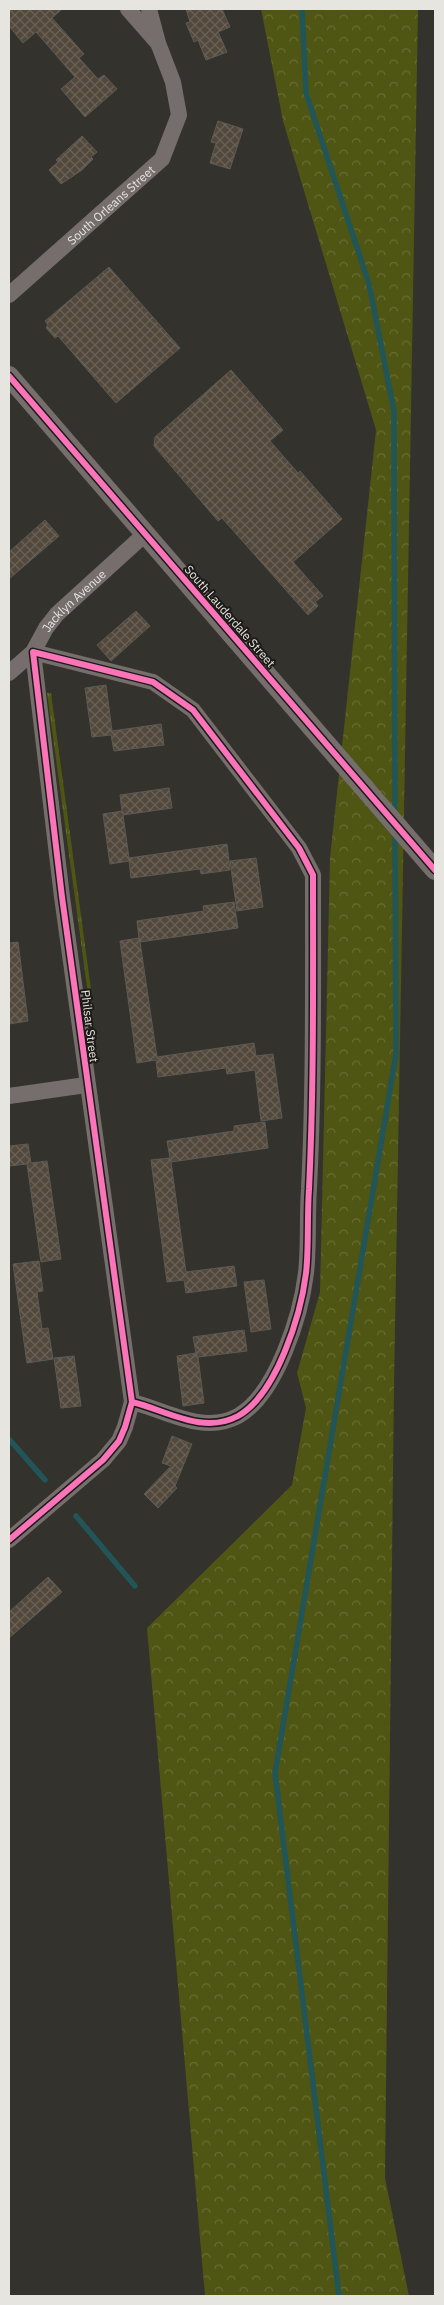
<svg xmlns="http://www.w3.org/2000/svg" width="444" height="2305" font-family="'IBM Plex Sans',sans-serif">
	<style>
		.grass { fill: url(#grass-tufts) }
		.forest { fill: url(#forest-crowns) }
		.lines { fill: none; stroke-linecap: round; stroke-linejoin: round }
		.stream { stroke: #225557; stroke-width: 5.5 }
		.building { fill: url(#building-cross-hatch); stroke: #5c5a56 }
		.minor { stroke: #766e6d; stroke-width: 16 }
		.tertiary { stroke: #766e6d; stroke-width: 20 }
		.cycleway-casing { stroke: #1c1b17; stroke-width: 9 }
		.cycleway { stroke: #fb73b8; stroke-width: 6 }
		.labels { text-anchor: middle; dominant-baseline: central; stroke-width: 4; stroke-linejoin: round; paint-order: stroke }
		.street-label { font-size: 12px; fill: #e7e5e0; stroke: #1c1b17 }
	</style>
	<defs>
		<pattern id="grass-tufts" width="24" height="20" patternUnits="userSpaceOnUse" patternTransform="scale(1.25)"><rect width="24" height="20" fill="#4f5512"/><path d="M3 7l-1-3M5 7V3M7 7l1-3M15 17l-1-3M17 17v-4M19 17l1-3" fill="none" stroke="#686d34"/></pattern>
		<pattern id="forest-crowns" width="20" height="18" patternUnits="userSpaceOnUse" patternTransform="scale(1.25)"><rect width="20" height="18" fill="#4f5512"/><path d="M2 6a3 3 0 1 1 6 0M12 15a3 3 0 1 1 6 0" fill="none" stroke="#686d34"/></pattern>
		<pattern id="building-cross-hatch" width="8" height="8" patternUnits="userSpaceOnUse" patternTransform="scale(1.25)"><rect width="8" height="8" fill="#52483b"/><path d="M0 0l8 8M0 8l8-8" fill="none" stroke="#6b6257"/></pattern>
	</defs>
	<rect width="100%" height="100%" fill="#33322d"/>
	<polygon class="grass" points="47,693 51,693 92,997 88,994"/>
	<polygon class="forest" points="261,9 418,9 394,1386 385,2178 409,2296 205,2296 147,1628 292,1485 306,1408 297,1373 320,1292 330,858 376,430 283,121"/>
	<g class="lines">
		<g class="stream">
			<polyline points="302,9 306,93 369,284 394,411 395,816"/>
			<polyline points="9,1439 45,1480"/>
			<polyline points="76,1516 135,1586"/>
			<polyline points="339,2296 275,1773 396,1054 395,832"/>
		</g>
	</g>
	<g class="building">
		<polygon points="9,9 62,9 52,18 84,54 79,58 98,79 104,75 117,89 85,117 61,89 75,77 36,32 23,43 9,26"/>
		<polygon points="186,9 222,9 230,27 218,32 227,52 206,60 198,40 194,42 186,23 190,22"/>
		<polygon points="218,121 243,129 230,169 210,163 216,143 211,142"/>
		<polygon points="82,136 97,152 91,157 93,159 82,170 61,184 49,170 58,162 56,160"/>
		<polygon points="109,267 180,348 116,403 58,336 55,338 46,328 48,325 45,321"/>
		<polygon points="231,370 283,430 270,441 298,473 300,471 342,519 293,562 323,596 315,602 318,606 308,615 222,518 218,521 154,446 155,437"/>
		<polygon points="45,520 59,536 9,579 9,552"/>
		<polygon points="136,611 150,626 111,661 97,645"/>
		<polygon points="106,685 112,731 161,724 164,745 114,751 111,735 92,737 85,688"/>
		<polygon points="169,788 172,808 123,815 129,858 227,844 230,870 201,874 200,869 131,878 129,861 110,864 103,814 122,811 120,795"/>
		<polygon points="256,858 263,907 237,911 230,861"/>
		<polygon points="234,902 238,928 140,942 157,1057 254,1043 256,1056 273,1054 282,1118 261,1121 255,1070 227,1074 226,1068 158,1077 156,1060 137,1063 120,941 139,938 137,921 204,911 203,906"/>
		<polygon points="18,942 28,1021 9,1024 9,943"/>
		<polygon points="265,1122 268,1148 171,1162 186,1272 234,1266 237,1286 186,1293 184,1280 167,1282 151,1160 170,1158 167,1141 234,1131 234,1126"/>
		<polygon points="28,1144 31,1163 47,1161 61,1259 41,1262 27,1164 9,1166 9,1146"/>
		<polygon points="39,1261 43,1291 37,1292 42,1329 48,1328 53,1359 27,1363 13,1264"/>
		<polygon points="264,1280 271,1329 251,1332 244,1282"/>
		<polygon points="244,1330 247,1351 198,1357 204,1403 183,1406 177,1356 196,1353 193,1337"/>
		<polygon points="74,1356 81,1406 61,1408 54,1358"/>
		<polygon points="172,1436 192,1444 175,1486 177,1488 158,1508 144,1494 171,1466 162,1463"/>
		<polygon points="48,1577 62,1592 9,1638 9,1612"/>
	</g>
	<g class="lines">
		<g class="minor">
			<polyline points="128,9 156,41"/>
			<path id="s1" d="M 9,295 L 162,159 L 179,115 L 173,82 L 158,43 L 149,9"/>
			<path id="s2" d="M 9,673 L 33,652 L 46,628 L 57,614 L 145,534"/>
			<polyline points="9,1096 86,1085"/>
			<path d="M 9,1540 L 103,1460 L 119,1441 L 125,1427 L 132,1402 L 62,897 L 33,652 L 153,682 L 193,710 L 299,848 L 313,875 C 313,980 314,1085 309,1189 C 307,1215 309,1248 306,1273 C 301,1314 277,1394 238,1416 C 203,1435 166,1410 132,1402"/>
		</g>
		<polyline class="tertiary" points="9,376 435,870"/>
		<g class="cycleway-casing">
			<g id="cycleway">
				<polyline points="9,376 435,870"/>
				<path d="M 9,1540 L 103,1460 L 119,1441 L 125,1427 L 132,1402 L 62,897 L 33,652 L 153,682 L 193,710 L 299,848 L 313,875 C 313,980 314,1085 309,1189 C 307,1215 309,1248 306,1273 C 301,1314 277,1394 238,1416 C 203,1435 166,1410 132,1402"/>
			</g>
		</g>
		<use href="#cycleway" class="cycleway"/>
	</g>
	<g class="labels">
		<g class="street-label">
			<text stroke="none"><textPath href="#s1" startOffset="136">South Orleans Street</textPath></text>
			<text stroke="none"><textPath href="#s2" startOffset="98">Jacklyn Avenue</textPath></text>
			<text transform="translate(230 616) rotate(49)">South Lauderdale Street</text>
			<text transform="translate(90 1026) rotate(83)">Philsar Street</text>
		</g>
	</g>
	<rect width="444" height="2305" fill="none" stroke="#e7e5e0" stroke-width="20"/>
</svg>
